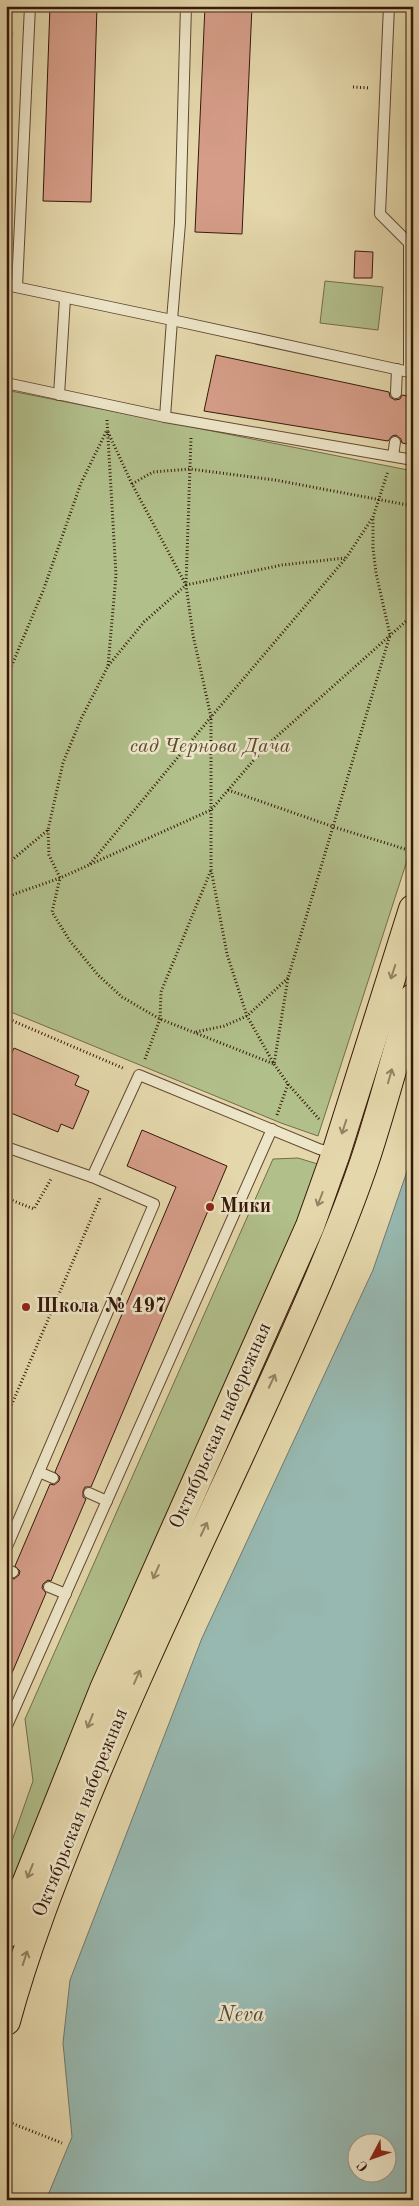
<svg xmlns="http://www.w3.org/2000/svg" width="419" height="2206" font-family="'Old Standard TT',serif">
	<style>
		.green { fill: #b1bf8b; stroke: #746c4a }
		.water { fill: #97b8b0; stroke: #70786e; fill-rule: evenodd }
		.building { fill: #d59d88; stroke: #36180a }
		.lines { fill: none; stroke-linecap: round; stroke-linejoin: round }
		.lane-casing { stroke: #624832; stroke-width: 12 }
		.primary-casing { stroke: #36180a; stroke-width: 30 }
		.path { stroke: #36180a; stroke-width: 3; stroke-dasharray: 1 2.5; stroke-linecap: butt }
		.lane { stroke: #ede5c8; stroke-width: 10 }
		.primary { stroke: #e4d7ab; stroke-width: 28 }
		.oneway { stroke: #968163 }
		.poi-dot { fill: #8f2418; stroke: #ede5c8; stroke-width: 2 }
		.labels { text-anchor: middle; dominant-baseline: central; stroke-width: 5; stroke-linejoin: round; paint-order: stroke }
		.park-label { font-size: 20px; font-style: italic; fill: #5b4a31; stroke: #ede5c8 }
		.poi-label { font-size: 20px; font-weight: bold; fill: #36180a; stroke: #ede5c8; text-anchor: start }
		.street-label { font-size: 20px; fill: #36180a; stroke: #ede5c8 }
		.water-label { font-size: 21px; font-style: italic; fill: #53483c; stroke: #ede5c8 }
	</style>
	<rect width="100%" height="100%" fill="#e4d7ab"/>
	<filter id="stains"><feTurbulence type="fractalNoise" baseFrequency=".004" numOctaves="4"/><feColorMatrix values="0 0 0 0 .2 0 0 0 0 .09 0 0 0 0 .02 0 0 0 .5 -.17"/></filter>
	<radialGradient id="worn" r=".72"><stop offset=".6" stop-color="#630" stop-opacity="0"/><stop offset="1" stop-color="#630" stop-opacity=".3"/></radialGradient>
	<g class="green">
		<polygon points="325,281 383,287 378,330 320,323"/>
		<polygon points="6,390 413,471 413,842 318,1136 281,1123 6,1010"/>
		<polygon points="298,1158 321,1165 302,1221 6,1906 6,1858 33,1781 25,1719 273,1159"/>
	</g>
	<path class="water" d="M 413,1154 L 413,2200 L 46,2200 L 72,2137 L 63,2043 L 70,1980 L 202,1638 L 373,1270 ZM 356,2144 L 386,2144 L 386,2174 L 356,2174 Z"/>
	<g class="building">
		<polygon points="50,6 97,6 91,202 43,201"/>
		<polygon points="205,6 252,6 242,234 195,232"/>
		<polygon points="355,251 373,252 372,278 354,278"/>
		<polygon points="216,355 389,392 390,397 395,400 400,399 402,395 413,397 413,445 402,443 401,439 396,435 392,436 388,441 204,411"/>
		<polygon points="14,1048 79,1076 75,1085 89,1091 73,1129 61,1124 58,1132 6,1111 6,1066"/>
		<polygon points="142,1130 227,1166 91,1487 85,1487 83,1491 83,1497 86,1499 51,1581 48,1580 43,1584 42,1588 46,1593 6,1687 6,1587 10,1578 14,1579 19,1575 20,1571 15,1566 50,1484 54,1485 59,1481 60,1477 55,1472 176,1187 127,1166"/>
	</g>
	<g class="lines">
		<g class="lane-casing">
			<g id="lane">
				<polyline points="186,6 180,223 172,320 409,372 409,243 380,214 389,6"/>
				<polyline points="6,285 172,320 165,417"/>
				<polyline points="17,287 30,6"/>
				<polyline points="6,383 165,417 413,460"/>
				<polyline points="396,393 397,369"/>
				<polyline points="59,395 65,298"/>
				<polyline points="393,456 395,442"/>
				<polyline points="6,1147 92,1177"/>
				<polyline points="39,1472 53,1478"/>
				<polyline points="89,1493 107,1501"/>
				<polyline points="6,1549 154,1204 92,1177 139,1075 319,1149 334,1153"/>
				<polyline points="6,1569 13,1572"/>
				<polyline points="49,1587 66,1594"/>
				<polyline points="6,1728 272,1129"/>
			</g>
		</g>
		<g class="primary-casing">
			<g id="primary">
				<polyline points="6,1934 104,1689 310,1226 336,1153 413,909"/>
				<path d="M 6,2021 C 25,1951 51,1884 78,1817 C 151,1635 241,1461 318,1281 C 335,1241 352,1199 366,1157 C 383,1105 397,1051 413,998"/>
			</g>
		</g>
		<g class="path">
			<polyline points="6,35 13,33"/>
			<polyline points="353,87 370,88"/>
			<polyline points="107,420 116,575 108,666"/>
			<polyline points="108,432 132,484 186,585"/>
			<polyline points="191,438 186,585 193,635 211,717 211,869 227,954 247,1016 274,1064 288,1084 319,1119"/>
			<polyline points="132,484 153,472 190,469 275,480 413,506"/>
			<polyline points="6,679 43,591 81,483 107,430"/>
			<polyline points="228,790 334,827 408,850"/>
			<polyline points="48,830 49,855 60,878 52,912 70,941 98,975 122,997 160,1019 274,1064 288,978 390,635 376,573 373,548 373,517"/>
			<polyline points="90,864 211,717 346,558 373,517 388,471"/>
			<polyline points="6,865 48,830 63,763 81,719 108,666 144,622 186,585 282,565 345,558"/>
			<polyline points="6,897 60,878 211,810 265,747 413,615"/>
			<polyline points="6,1018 123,1068"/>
			<polyline points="196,1032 224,1026 247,1016 288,978"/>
			<polyline points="145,1059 160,1019 161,992 211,870"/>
			<polyline points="277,1115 288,1084"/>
			<polyline points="6,1198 34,1209 51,1179"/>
			<polyline points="6,1418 100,1198"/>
			<polyline points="6,1801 10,1814 6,1823"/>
			<polyline points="6,2121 62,2143"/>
		</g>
		<use href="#lane" class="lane"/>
		<use href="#primary" class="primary"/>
	</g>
	<defs><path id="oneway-shaft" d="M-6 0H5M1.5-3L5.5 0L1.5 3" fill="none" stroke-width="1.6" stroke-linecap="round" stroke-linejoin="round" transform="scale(1.25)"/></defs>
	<g class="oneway">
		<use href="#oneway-shaft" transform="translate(393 972) rotate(108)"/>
		<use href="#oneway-shaft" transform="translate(390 1076) rotate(-74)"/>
		<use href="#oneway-shaft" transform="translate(344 1127) rotate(108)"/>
		<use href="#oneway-shaft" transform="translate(320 1199) rotate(111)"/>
		<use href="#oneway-shaft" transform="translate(272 1381) rotate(-65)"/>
		<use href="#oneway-shaft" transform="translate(204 1529) rotate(-65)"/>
		<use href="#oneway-shaft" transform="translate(156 1572) rotate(114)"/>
		<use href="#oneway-shaft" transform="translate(137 1677) rotate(-66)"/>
		<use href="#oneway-shaft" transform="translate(90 1721) rotate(112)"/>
		<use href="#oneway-shaft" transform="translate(30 1871) rotate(112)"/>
		<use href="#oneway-shaft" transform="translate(25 1958) rotate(-72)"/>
	</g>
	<g class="poi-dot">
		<circle cx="210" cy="1207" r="5"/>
		<circle cx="26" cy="1307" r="5"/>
	</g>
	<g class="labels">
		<g class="park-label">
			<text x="210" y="747">сад Чернова Дача</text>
		</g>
		<g class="poi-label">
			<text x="220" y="1207">Мики</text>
			<text x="36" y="1307">Школа № 497</text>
		</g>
		<g class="street-label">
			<text transform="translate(221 1426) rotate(-66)">Октябрьская набережная</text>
			<text transform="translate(81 1813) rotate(-68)">Октябрьская набережная</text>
		</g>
		<g class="water-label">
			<text x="241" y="2015">Neva</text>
		</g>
	</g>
	<rect width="419" height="2206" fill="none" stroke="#e4d7ab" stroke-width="25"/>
	<rect x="8" y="8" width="404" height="2191" fill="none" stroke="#36180a" stroke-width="2.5"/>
	<rect x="12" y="12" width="394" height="2181" fill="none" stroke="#36180a"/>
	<g transform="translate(372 2158) rotate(229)"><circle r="24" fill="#ede5c8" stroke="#a4937c"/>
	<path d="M0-4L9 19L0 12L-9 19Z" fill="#8f2418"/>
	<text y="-8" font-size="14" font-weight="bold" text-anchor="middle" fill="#36180a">С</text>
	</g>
	<rect width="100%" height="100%" filter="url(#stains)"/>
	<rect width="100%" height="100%" fill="url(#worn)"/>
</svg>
